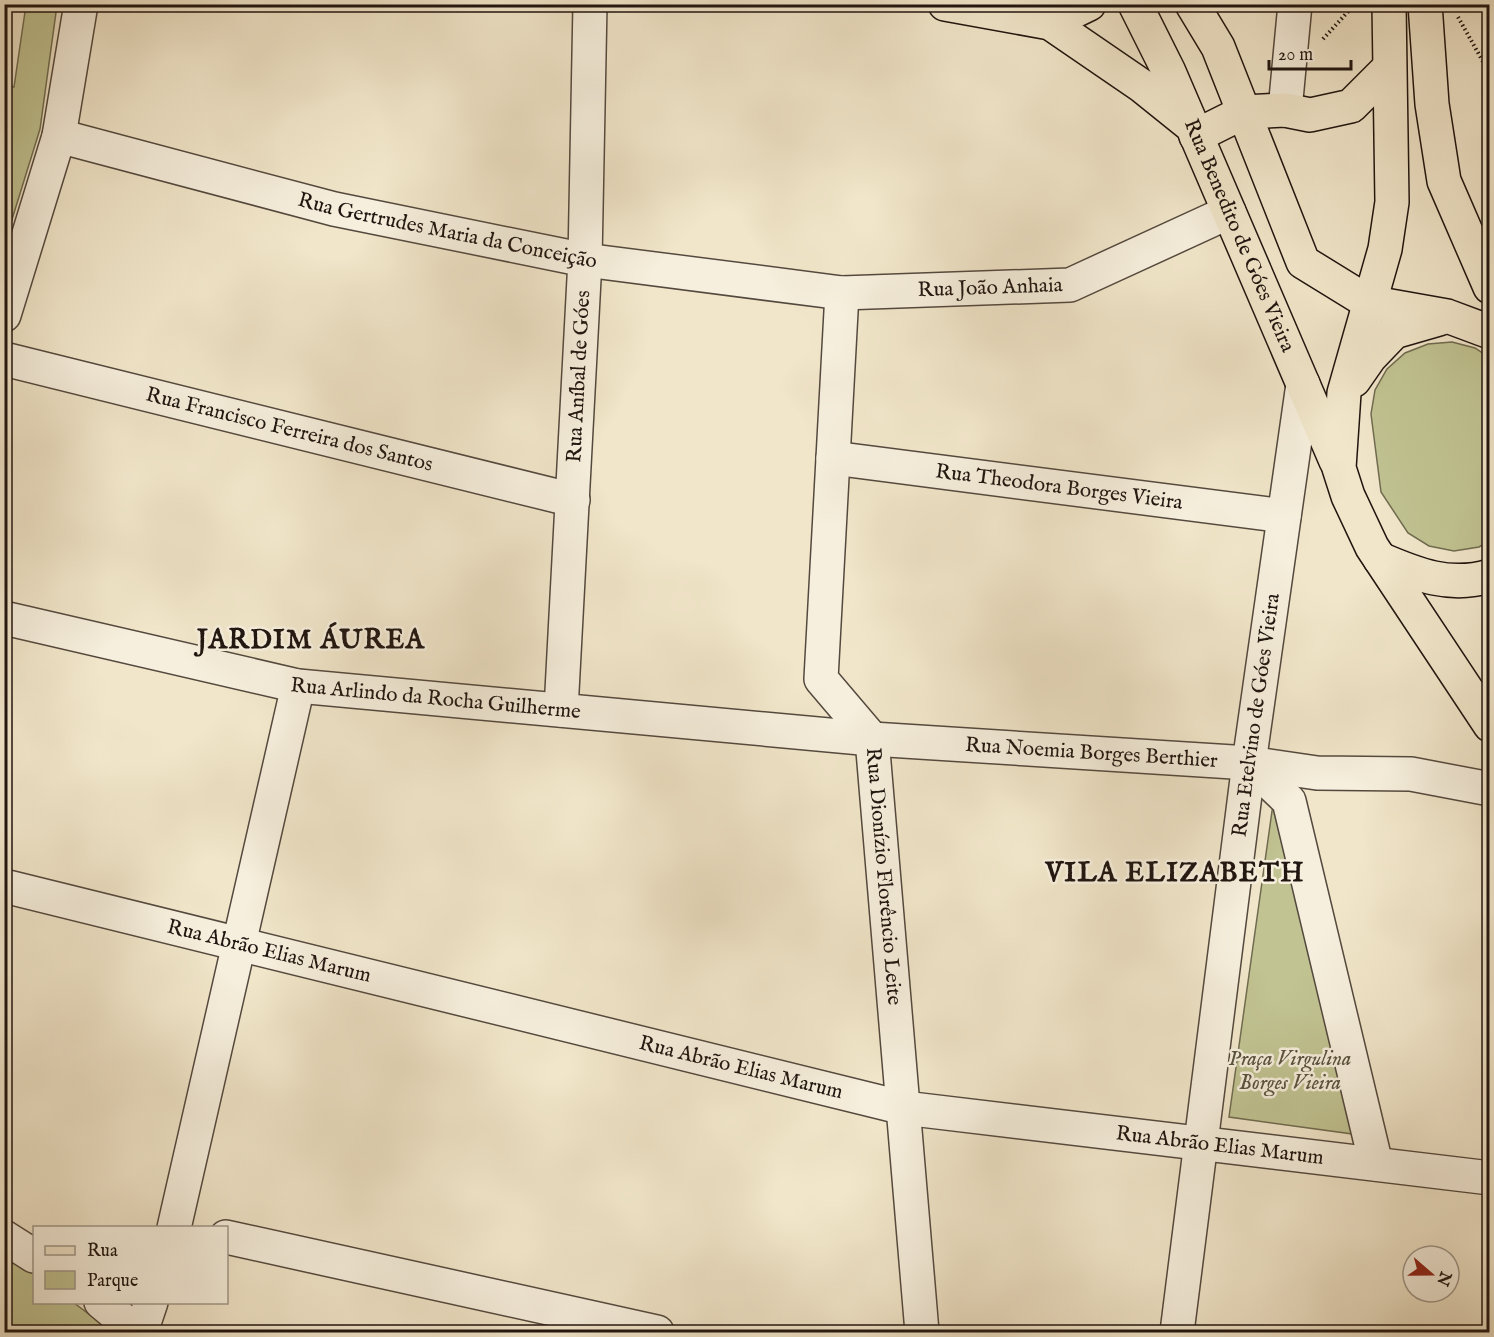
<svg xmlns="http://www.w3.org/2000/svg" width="1494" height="1337" font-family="'IM FELL English',serif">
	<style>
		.green { fill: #c1c392; stroke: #706c51; stroke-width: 1.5 }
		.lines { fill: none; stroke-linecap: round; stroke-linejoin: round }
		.minor-casing { stroke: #54493e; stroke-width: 36 }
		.major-casing { stroke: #201510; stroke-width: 36 }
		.path { stroke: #201510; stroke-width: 4; stroke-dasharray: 1.5 3; stroke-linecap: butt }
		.minor { stroke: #f6efdd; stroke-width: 33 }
		.major { stroke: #f1e6ca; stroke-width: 33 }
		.labels { text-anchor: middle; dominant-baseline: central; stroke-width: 5; stroke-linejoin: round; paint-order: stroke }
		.street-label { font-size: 21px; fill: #201510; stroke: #f6efdd }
		.park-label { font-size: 21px; font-style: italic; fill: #58523e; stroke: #f6efdd }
		.district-label { font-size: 27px; font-weight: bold; letter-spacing: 1.5px; fill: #201510; stroke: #f6efdd }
	</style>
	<rect width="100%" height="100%" fill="#f1e6ca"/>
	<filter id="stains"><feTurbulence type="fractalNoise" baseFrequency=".00333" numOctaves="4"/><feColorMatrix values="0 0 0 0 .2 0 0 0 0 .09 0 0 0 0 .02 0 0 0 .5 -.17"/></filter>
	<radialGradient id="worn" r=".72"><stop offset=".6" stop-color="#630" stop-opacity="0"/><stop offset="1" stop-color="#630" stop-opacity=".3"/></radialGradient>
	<g class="green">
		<polygon points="26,5 57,5 40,129 5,242 5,86 14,87"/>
		<polygon points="1452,342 1475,348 1490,358 1489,541 1479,547 1454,551 1429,546 1408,533 1381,492 1371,414 1375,390 1387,369 1405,353 1428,344"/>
		<polygon points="1273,804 1360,1135 1229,1117"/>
		<polygon points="4,1248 34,1272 34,1302 74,1303 113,1332 5,1332"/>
	</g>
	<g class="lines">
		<g class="minor-casing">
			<g id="minor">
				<polyline points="1285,110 1295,4"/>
				<path id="s1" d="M 59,136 L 334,209 L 585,260 L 842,293 L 1070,285 L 1229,212"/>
				<path id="s2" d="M 842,293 L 821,679 L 872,739 L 922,1332"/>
				<polyline points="4,315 59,136 81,4"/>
				<path id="s3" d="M 4,359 L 573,500"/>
				<path id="s4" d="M 833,458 L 1284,516"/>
				<path id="s5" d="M 4,618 L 298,686 L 872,739 L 1249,763 L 1317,773 L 1411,774 L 1490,789"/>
				<path id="s6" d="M 561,710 L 585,260 L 590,4"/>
				<polyline points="1249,763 1289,801 1376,1164"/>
				<path id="s7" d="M 4,886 L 904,1108 L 1490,1178"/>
				<polyline points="174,1228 298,686"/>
				<polyline points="4,1237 34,1256"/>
				<polyline points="226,1237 657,1332"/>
				<polyline points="101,1302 137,1332"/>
				<polyline points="141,1332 151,1302"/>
				<path id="s8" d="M 1177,1332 L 1249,763 L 1303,384"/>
			</g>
		</g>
		<g class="major-casing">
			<g id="major">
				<polyline points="945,4 1050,23 1142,86 1188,123"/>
				<path id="s9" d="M 1135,4 L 1169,72 L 1336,461"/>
				<polyline points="1192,4 1218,47 1303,262 1368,302 1447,316 1490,332"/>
				<polyline points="1389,4 1392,202 1385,249 1344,393 1339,468 1348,496 1372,547 1490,725"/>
				<polyline points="1425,4 1432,104 1444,181 1490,287"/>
				<polyline points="1050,23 1089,4"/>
				<polyline points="1196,136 1244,112 1285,110 1310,115 1351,106 1389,68"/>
				<polyline points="1354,380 1370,357 1394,332 1439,319"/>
				<path d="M 1380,559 C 1417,575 1450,588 1490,576"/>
			</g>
		</g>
		<g class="path">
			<polyline points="1458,17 1490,74"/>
			<polyline points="1323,39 1355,4"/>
		</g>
		<use href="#minor" class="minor"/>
		<use href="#major" class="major"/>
	</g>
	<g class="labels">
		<g class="street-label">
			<text stroke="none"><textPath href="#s1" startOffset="400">Rua Gertrudes Maria da Conceição</textPath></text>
			<text stroke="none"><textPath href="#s9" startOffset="254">Rua Benedito de Góes Vieira</textPath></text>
			<text stroke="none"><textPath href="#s1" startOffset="948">Rua João Anhaia</textPath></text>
			<text stroke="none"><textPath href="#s6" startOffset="334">Rua Aníbal de Góes</textPath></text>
			<text stroke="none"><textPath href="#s3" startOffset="294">Rua Francisco Ferreira dos Santos</textPath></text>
			<text stroke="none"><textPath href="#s4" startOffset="228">Rua Theodora Borges Vieira</textPath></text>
			<text stroke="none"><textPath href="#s5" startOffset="440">Rua Arlindo da Rocha Guilherme</textPath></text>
			<text stroke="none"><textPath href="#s8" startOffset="622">Rua Etelvino de Góes Vieira</textPath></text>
			<text stroke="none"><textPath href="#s5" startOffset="1098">Rua Noemia Borges Berthier</textPath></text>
			<text stroke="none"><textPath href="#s2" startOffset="603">Rua Dionízio Florêncio Leite</textPath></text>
			<text stroke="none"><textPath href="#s7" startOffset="273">Rua Abrão Elias Marum</textPath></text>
			<text stroke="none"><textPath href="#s7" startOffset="759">Rua Abrão Elias Marum</textPath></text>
			<text stroke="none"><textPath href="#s7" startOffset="1245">Rua Abrão Elias Marum</textPath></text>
		</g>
		<g class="park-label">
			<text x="1290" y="1059">Praça Virgulina<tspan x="1290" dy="24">Borges Vieira</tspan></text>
		</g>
		<g class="district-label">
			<text x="311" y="641">JARDIM ÁUREA</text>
			<text x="1175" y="874">VILA ELIZABETH</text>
		</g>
	</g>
	<rect width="1494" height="1337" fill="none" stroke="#f1e6ca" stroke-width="24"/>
	<rect x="6" y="6" width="1482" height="1325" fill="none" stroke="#201510" stroke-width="3"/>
	<rect x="12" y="12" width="1470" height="1313" fill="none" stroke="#201510" stroke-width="1.5"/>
	<rect x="33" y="1226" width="195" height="78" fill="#f6efdd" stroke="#a0988b" stroke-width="1.5"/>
	<rect x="45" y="1246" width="30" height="9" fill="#f1e6ca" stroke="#a0988b" stroke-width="1.5"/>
	<text x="87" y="1256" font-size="18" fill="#201510">Rua</text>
	<rect x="45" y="1271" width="30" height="18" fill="#c1c392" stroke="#a0988b" stroke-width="1.5"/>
	<text x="87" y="1286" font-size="18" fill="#201510">Parque</text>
	<g transform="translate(1431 1274) rotate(110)"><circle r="28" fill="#f6efdd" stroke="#a0988b" stroke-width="1.5"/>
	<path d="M0-4.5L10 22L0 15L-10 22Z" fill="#8f2418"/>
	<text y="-9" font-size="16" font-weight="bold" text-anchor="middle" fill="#201510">N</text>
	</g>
	<path d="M1269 60v9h82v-9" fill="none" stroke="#201510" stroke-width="3"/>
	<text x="1278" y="60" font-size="18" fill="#201510" stroke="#f6efdd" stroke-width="4.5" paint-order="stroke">20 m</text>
	<rect width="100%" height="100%" filter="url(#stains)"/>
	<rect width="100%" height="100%" fill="url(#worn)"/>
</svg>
